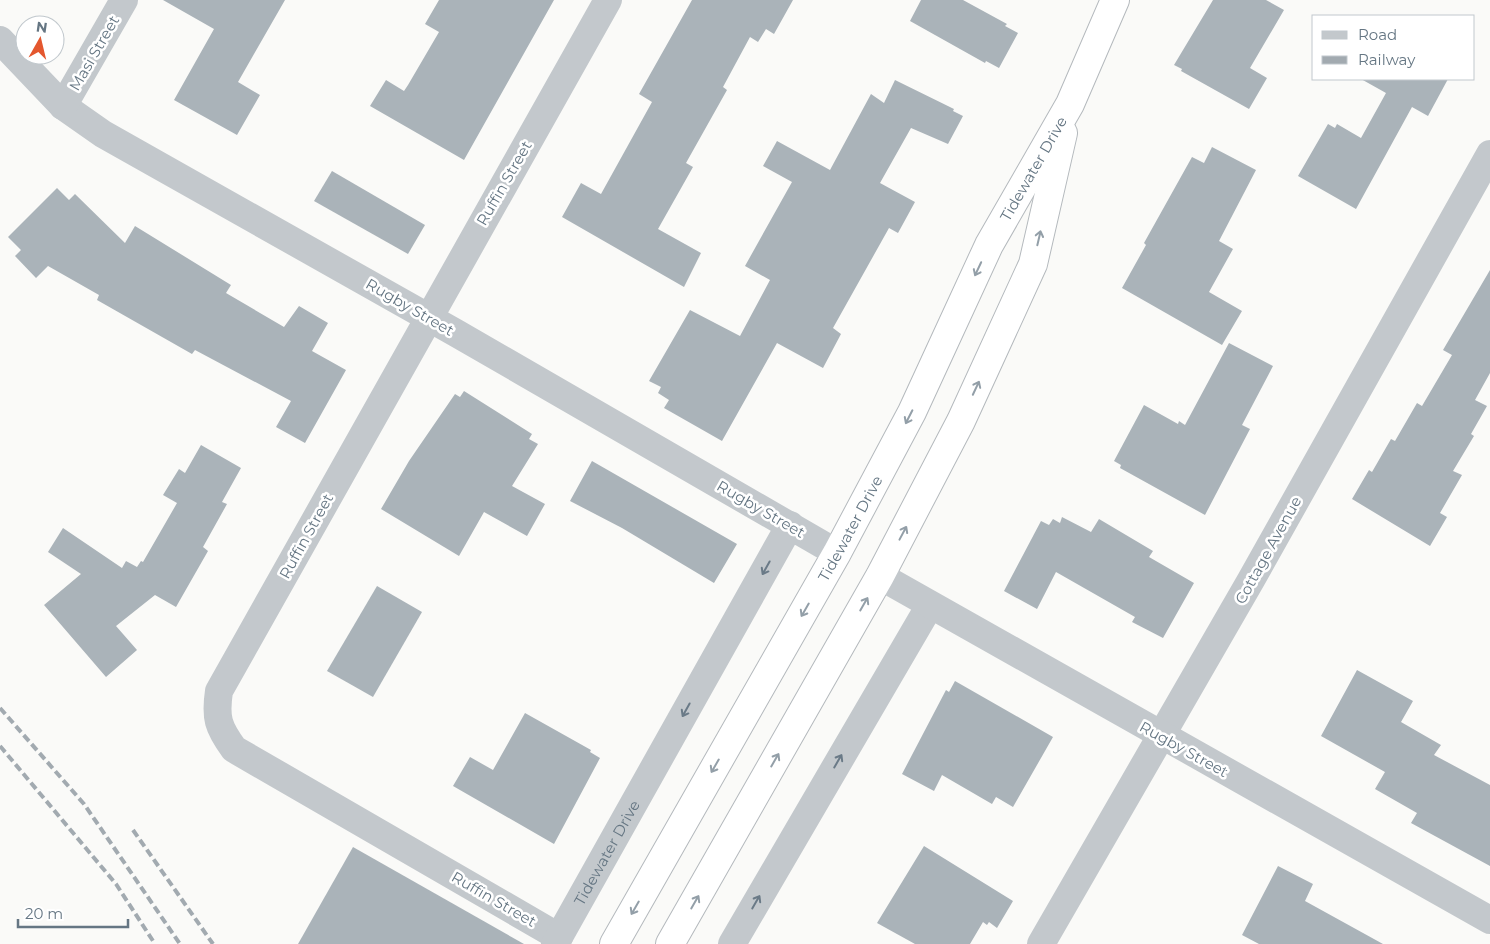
<svg xmlns="http://www.w3.org/2000/svg" width="1490" height="944" font-family="Montserrat,sans-serif">
	<style>
		.building { fill: #aab3b9 }
		.lines { fill: none; stroke-linecap: round; stroke-linejoin: round }
		.trunk-casing { stroke: #b4b9bd; stroke-width: 30 }
		.minor { stroke: #c3c8cc; stroke-width: 28 }
		.tertiary { stroke: #c3c8cc; stroke-width: 28 }
		.trunk { stroke: #fff; stroke-width: 28 }
		.rail { stroke: #a2aab0; stroke-width: 4; stroke-dasharray: 8 4; stroke-linecap: butt }
		.oneway { stroke: #939fa8 }
		.oneway2 { stroke: #6a7a87 }
		.labels { text-anchor: middle; dominant-baseline: central; stroke-width: 5; stroke-linejoin: round; paint-order: stroke }
		.street-label { font-size: 15px; fill: #657683; stroke: #fff }
	</style>
	<rect width="100%" height="100%" fill="#fafaf8"/>
	<g class="building">
		<polygon points="163,0 285,0 238,82 260,95 237,135 174,100 214,29"/>
		<polygon points="439,0 554,0 464,160 370,106 386,80 404,91 408,85 439,32 425,24"/>
		<polygon points="692,0 793,0 774,34 766,29 758,42 750,37 723,87 727,90 686,163 693,167 658,229 701,253 684,287 562,217 581,183 601,194 652,102 639,94"/>
		<polygon points="921,0 963,0 1007,24 1005,26 1018,33 999,68 986,61 985,63 910,21"/>
		<polygon points="1213,0 1266,0 1284,10 1250,68 1267,78 1249,109 1181,71 1182,69 1174,65"/>
		<polygon points="1361,79 1448,79 1428,116 1412,107 1356,209 1298,176 1328,124 1335,128 1337,124 1361,138 1386,93"/>
		<polygon points="895,80 954,109 953,111 963,116 948,144 911,128 880,183 915,202 898,233 889,228 833,328 841,334 823,368 777,343 722,441 664,408 669,400 658,393 661,387 649,381 690,310 740,336 770,280 745,266 792,182 763,166 777,141 830,170 871,94 884,103"/>
		<polygon points="1212,147 1256,170 1219,241 1233,249 1209,292 1242,311 1222,345 1122,288 1146,245 1144,243 1192,157 1204,163"/>
		<polygon points="332,171 425,225 408,254 314,201"/>
		<polygon points="57,188 69,200 75,194 125,243 135,226 231,285 226,293 284,327 299,306 328,323 312,351 346,370 305,443 276,427 291,401 195,350 192,354 97,300 99,295 48,266 36,278 15,256 21,250 8,237"/>
		<polygon points="1490,270 1490,373 1475,400 1487,406 1471,434 1474,436 1453,471 1462,475 1440,513 1447,517 1430,546 1352,499 1369,470 1372,472 1391,439 1395,441 1417,403 1422,406 1452,355 1443,350"/>
		<polygon points="1229,343 1273,366 1242,425 1250,429 1205,515 1120,468 1121,465 1114,461 1144,405 1178,424 1179,421 1185,425"/>
		<polygon points="464,391 532,434 529,439 538,444 512,486 545,504 527,536 484,512 459,556 381,509 409,461 455,394 460,397"/>
		<polygon points="201,445 241,468 222,502 227,504 203,547 208,551 176,607 155,595 116,626 137,650 106,677 44,605 81,574 48,552 63,528 122,568 126,561 137,567 141,561 143,562 177,503 163,495 179,469 185,473"/>
		<polygon points="592,461 737,544 714,583 622,528 570,501"/>
		<polygon points="1062,517 1091,532 1099,519 1153,551 1149,557 1194,583 1163,638 1132,622 1135,617 1056,572 1037,609 1004,591 1041,521 1049,525 1053,519 1060,523"/>
		<polygon points="377,586 422,612 373,697 327,671"/>
		<polygon points="1357,670 1413,701 1401,722 1441,745 1434,755 1490,785 1490,866 1411,823 1417,813 1375,789 1385,772 1321,736"/>
		<polygon points="955,681 1053,737 1013,807 996,797 992,804 942,775 934,791 902,774 946,690 949,692"/>
		<polygon points="525,713 591,750 590,752 600,758 554,844 453,786 470,757 493,770"/>
		<polygon points="924,846 1013,901 997,928 989,922 987,925 983,922 970,944 915,944 877,923"/>
		<polygon points="353,847 524,944 298,944"/>
		<polygon points="1278,866 1313,884 1305,901 1383,944 1259,944 1242,935"/>
	</g>
	<g class="lines">
		<g class="trunk-casing">
			<g id="trunk">
				<path id="s2" d="M 614,944 L 837,553 L 912,412 L 989,245 L 1070,104 L 1115,0"/>
				<polyline points="670,944 880,576 961,421 1033,264 1063,133"/>
			</g>
		</g>
		<g class="minor">
			<polyline points="0,40 63,106 103,134 456,333 837,553"/>
			<polyline points="63,106 124,0"/>
			<path d="M 559,937 L 234,749 C 218,727 215,718 219,691 L 608,0"/>
			<path id="s1" d="M 555,944 L 790,525"/>
			<polyline points="732,944 930,605"/>
			<polyline points="1041,944 1251,580 1490,154"/>
		</g>
		<polyline class="tertiary" points="880,576 1490,920"/>
		<use href="#trunk" class="trunk"/>
		<g class="rail">
			<polyline points="0,708 84,804 180,944"/>
			<polyline points="0,746 116,884 155,944"/>
			<polyline points="133,830 213,944"/>
		</g>
	</g>
	<defs><path id="oneway-shaft" d="M-6 0H5M1.5-3L5.5 0L1.5 3" fill="none" stroke-width="1.6" stroke-linecap="round" stroke-linejoin="round" transform="scale(1.25)"/></defs>
	<g class="oneway">
		<use href="#oneway-shaft" transform="translate(1039 238) rotate(-77)"/>
		<use href="#oneway-shaft" transform="translate(978 269) rotate(115)"/>
		<use href="#oneway-shaft" transform="translate(976 388) rotate(-65)"/>
		<use href="#oneway-shaft" transform="translate(909 417) rotate(117)"/>
		<use href="#oneway-shaft" transform="translate(903 533) rotate(-62)"/>
		<use href="#oneway-shaft" transform="translate(864 604) rotate(-60)"/>
		<use href="#oneway-shaft" transform="translate(805 610) rotate(120)"/>
		<use href="#oneway-shaft" transform="translate(775 760) rotate(-60)"/>
		<use href="#oneway-shaft" transform="translate(715 766) rotate(120)"/>
		<use href="#oneway-shaft" transform="translate(695 902) rotate(-60)"/>
		<use href="#oneway-shaft" transform="translate(635 908) rotate(120)"/>
	</g>
	<g class="oneway2">
		<use href="#oneway-shaft" transform="translate(766 568) rotate(119)"/>
		<use href="#oneway-shaft" transform="translate(686 710) rotate(119)"/>
		<use href="#oneway-shaft" transform="translate(838 761) rotate(-60)"/>
		<use href="#oneway-shaft" transform="translate(756 902) rotate(-60)"/>
	</g>
	<g class="labels">
		<g class="street-label">
			<text transform="translate(94 53) rotate(-60)">Masi Street</text>
			<text stroke="none"><textPath href="#s2" startOffset="882">Tidewater Drive</textPath></text>
			<text transform="translate(504 183) rotate(-60)">Ruffin Street</text>
			<text transform="translate(410 307) rotate(30)">Rugby Street</text>
			<text transform="translate(761 509) rotate(30)">Rugby Street</text>
			<text stroke="none"><textPath href="#s2" startOffset="478">Tidewater Drive</textPath></text>
			<text transform="translate(306 536) rotate(-61)">Ruffin Street</text>
			<text transform="translate(1268 550) rotate(-61)">Cottage Avenue</text>
			<text transform="translate(1184 749) rotate(29)">Rugby Street</text>
			<text stroke="none"><textPath href="#s1" startOffset="105">Tidewater Drive</textPath></text>
			<text transform="translate(494 899) rotate(30)">Ruffin Street</text>
		</g>
	</g>
	<rect x="1312" y="15" width="162" height="65" fill="#ffffff" stroke="#c1c8cd"/>
	<rect x="1322" y="31" width="25" height="8" fill="#c3c8cc" stroke="#c1c8cd"/>
	<text x="1358" y="40" font-size="15" fill="#657683">Road</text>
	<rect x="1322" y="56" width="25" height="8" fill="#a2aab0" stroke="#c1c8cd"/>
	<text x="1358" y="65" font-size="15" fill="#657683">Railway</text>
	<g transform="translate(40 40) rotate(8)"><circle r="24" fill="#ffffff" stroke="#c1c8cd"/>
	<path d="M0-4L9 19L0 12L-9 19Z" fill="#e4572e"/>
	<text y="-8" font-size="14" font-weight="bold" text-anchor="middle" fill="#657683">N</text>
	</g>
	<path d="M18 919v8h110v-8" fill="none" stroke="#657683" stroke-width="2.5"/>
	<text x="25" y="919" font-size="15" fill="#657683" stroke="#ffffff" stroke-width="4" paint-order="stroke">20 m</text>
</svg>
